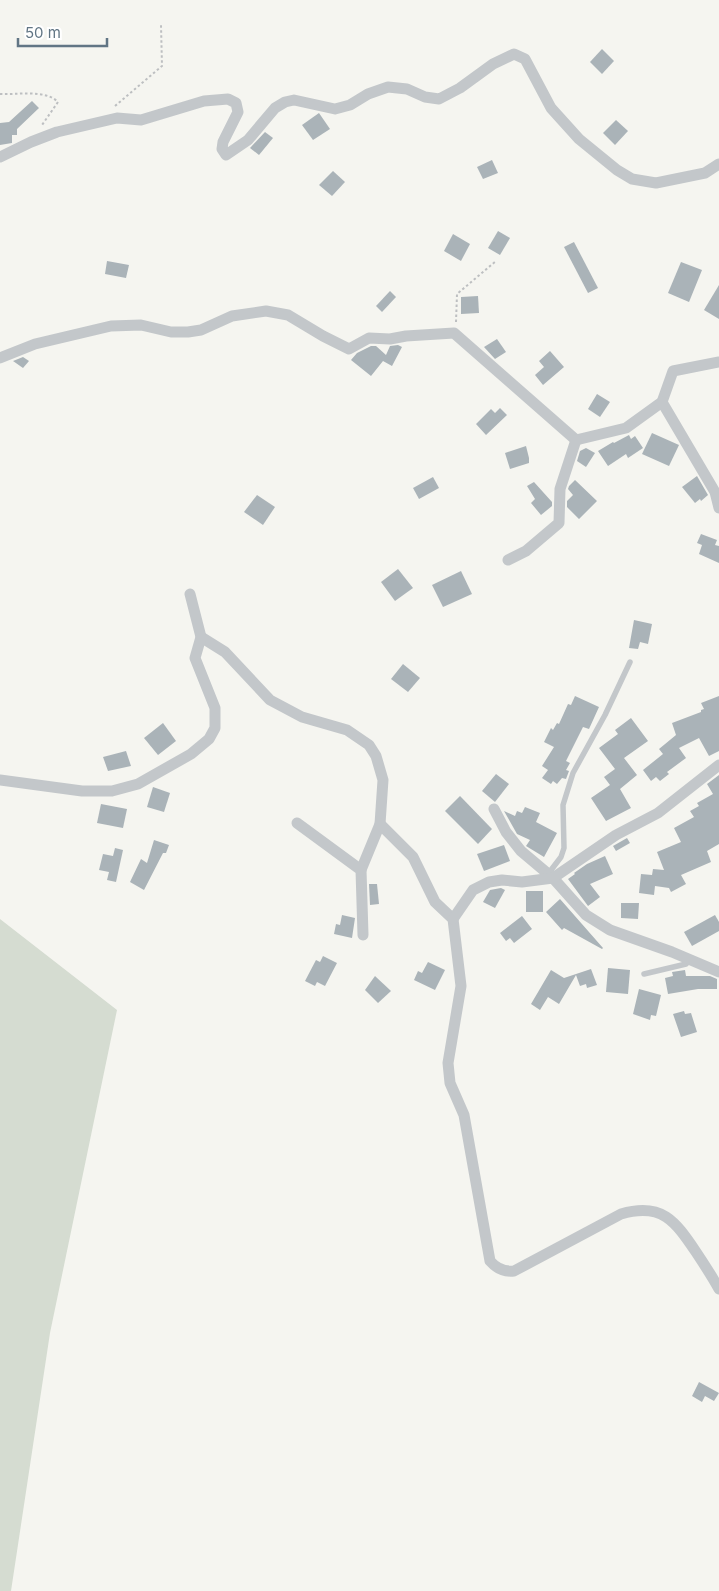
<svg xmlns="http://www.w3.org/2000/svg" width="719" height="1591" font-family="Inter,sans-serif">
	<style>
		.green { fill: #d5dcd1 }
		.building { fill: #aab3b8 }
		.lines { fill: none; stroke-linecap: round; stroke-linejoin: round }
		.path { stroke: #bdbfc1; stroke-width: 2; stroke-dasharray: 2.5 2.5; stroke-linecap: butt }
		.lane { stroke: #c3c7ca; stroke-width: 5.5 }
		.street { stroke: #c3c7ca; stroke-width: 11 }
	</style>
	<rect width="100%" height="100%" fill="#f5f5f0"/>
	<polygon class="green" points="0,919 117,1010 50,1333 11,1591 0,1591"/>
	<g class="building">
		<polygon points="602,49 614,61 602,74 590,62"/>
		<polygon points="32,101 39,108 17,129 17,135 12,135 12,143 0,145 0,123 9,122"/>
		<polygon points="319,113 330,129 313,140 302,125"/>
		<polygon points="616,120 628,131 615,145 603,133"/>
		<polygon points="265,132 273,138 259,155 250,148"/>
		<polygon points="492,160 498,173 483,179 477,167"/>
		<polygon points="333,171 345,182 332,196 319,185"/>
		<polygon points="498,231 510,238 500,255 488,248"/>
		<polygon points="453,234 470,244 461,261 444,251"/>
		<polygon points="574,242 598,288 588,293 564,247"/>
		<polygon points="107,261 129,265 126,278 105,274"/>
		<polygon points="681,262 702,270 689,302 668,293"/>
		<polygon points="719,285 719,319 704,310"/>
		<polygon points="390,291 396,297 382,312 376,306"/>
		<polygon points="478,296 479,313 461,314 461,297"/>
		<polygon points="497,339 506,352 495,359 484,347"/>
		<polygon points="398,345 402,347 392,366 383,361 371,376 351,360 357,353 371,346 376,346 386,355 390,346"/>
		<polygon points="550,351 564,367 543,385 535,375 544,367 539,361"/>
		<polygon points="23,357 29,361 23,368 13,361"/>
		<polygon points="597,394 610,402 600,417 588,409"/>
		<polygon points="500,408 507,415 486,435 476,424 491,409 495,413"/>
		<polygon points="652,433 679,445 669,466 642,454"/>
		<polygon points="629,435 631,439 635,436 643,448 628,458 626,454 608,466 598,451 613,442 614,443"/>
		<polygon points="526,446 529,458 529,463 510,469 505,453"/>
		<polygon points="586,448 595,453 586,467 577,461 580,451"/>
		<polygon points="697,476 708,495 701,501 700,499 695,503 682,487"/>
		<polygon points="433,477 439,488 419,499 413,488"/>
		<polygon points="575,480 597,501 579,519 567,507 567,501 573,495 568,489 569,486"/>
		<polygon points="534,482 552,502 552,506 541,515 531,503 535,499 527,486"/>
		<polygon points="257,495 275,507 263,525 244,512"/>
		<polygon points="701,534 717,540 715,545 719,546 719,563 699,554 702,545 697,543"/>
		<polygon points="398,569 413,588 395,601 381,582"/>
		<polygon points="461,571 472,594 443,607 432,585"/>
		<polygon points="634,620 652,624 648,644 640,642 638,649 629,648"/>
		<polygon points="403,664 420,678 408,692 391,679"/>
		<polygon points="575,696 599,707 589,729 583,727 566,761 570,763 566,770 569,771 566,779 562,778 557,784 553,781 551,784 542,778 548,770 542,766 554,747 544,742 551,728 553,730 557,723 559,724 568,704 571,705"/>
		<polygon points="719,696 719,751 709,756 699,738 679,748 686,758 667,772 669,774 660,781 656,777 651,781 643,770 663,754 659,749 676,735 672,723 701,712 701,710 704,709 701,703"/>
		<polygon points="631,718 648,741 624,758 637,775 620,789 631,808 606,821 591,798 610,785 604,777 615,769 599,748 618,734 615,730"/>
		<polygon points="163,723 176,741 158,755 144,738"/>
		<polygon points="126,751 131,766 108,771 103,757"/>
		<polygon points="496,774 509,784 495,802 482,791"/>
		<polygon points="719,775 719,844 707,851 711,862 681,875 686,884 671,892 669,888 655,886 654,895 639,893 641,874 652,875 653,869 664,870 657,852 681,842 674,828 694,817 690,811 699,806 697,803 713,794 707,784"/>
		<polygon points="153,787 170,793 164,812 147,807"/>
		<polygon points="460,796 492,829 478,844 445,811"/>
		<polygon points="101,804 127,809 123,828 97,823"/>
		<polygon points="525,807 540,813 536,822 557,833 544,857 526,846 530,840 517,834 504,811 515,816 517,811 522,813"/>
		<polygon points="627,838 630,843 616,851 613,846"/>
		<polygon points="154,840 169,845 166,853 163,853 144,890 130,882 141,859 147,863"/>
		<polygon points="504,845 510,861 484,871 477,854"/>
		<polygon points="115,848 123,850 116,882 107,880 109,872 99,870 103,854 113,856"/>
		<polygon points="605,856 613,874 590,884 600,897 588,906 568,879 575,874 574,873 587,864"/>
		<polygon points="369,884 377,884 379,904 370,905"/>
		<polygon points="501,888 505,890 495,908 483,902 490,890"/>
		<rect x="526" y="891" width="17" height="21"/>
		<polygon points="560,899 603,948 602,949 564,928 562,930 546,912"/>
		<polygon points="621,903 639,903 638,919 621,918"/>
		<polygon points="342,915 355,918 352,938 334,934 336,924 340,925"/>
		<polygon points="715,915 719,922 719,931 692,946 684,932"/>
		<polygon points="522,916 532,929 514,943 510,938 506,941 500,933"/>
		<polygon points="323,956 337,963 325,986 317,982 315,986 305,981 316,960 320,962"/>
		<polygon points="428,962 445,970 435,990 414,980 418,971 422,973"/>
		<polygon points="608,968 630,970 628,994 606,992"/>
		<polygon points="591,969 597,985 587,988 586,984 580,986 576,975 559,1004 548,997 540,1010 531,1004 551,970 564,978"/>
		<polygon points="685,970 686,976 710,976 717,979 717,989 698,989 668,994 665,978 673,976 672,972"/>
		<polygon points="375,976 391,991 378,1003 365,990"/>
		<polygon points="639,989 661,995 656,1016 651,1015 650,1020 633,1014"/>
		<polygon points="684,1011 685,1014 691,1013 697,1032 681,1037 673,1014"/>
		<polygon points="699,1382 719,1393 714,1401 705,1396 702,1402 692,1396"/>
	</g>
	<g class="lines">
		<g class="path">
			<path d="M 0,94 C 17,95 45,89 58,102 L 42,125"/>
			<polyline points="115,106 162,66 161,25"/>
			<polyline points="456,322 457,294 496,261"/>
		</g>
		<g class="lane">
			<polyline points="548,874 561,857 564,848 563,805 573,773 605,715 630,662"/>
			<polyline points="644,974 686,964 691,959"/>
		</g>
		<g class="street">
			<polyline points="0,157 31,142 57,132 117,118 141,120 204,101 228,99 236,103 238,112 223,142 222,149 226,155 248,140 275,108 285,102 294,100 335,109 350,105 368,94 388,87 407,89 425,97 439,99 460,88 493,64 514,54 525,59 551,108 579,139 617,170 632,179 656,183 705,173 719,164"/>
			<polyline points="0,358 35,344 111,326 141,325 171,332 188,332 201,330 232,316 266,311 288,315 323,336 349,349 369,338 390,339 406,336 454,333 576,440 626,428 662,402 673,371 719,362"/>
			<polyline points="662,402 715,492 719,508"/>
			<polyline points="508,560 526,551 559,523 560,489 576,440"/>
			<polyline points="201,637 225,652 270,700 302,717 347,730 369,745 376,756 383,780 380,824 361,870"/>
			<polyline points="0,780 82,791 112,791 138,784 191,754 209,739 215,728 215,708 195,658 201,637 190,594"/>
			<polyline points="494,809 506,832 521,851 553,878 586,915 610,930 672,952 719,972"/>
			<polyline points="297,823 361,870 363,935"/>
			<path d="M 380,824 L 413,857 L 435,902 L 453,919 L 461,986 L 448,1063 L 450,1083 L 464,1115 L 490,1261 C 497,1269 504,1272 514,1271 L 621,1214 C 662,1202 675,1221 696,1252 C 704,1264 712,1276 719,1289"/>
			<polyline points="453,919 473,890 489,882 502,880 522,882 553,878 616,835 658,813 719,765"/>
		</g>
	</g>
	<path d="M18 38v8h89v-8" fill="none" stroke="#617584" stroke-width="2.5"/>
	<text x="25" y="38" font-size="15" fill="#617584" stroke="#ffffff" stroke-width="4" paint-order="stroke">50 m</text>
</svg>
